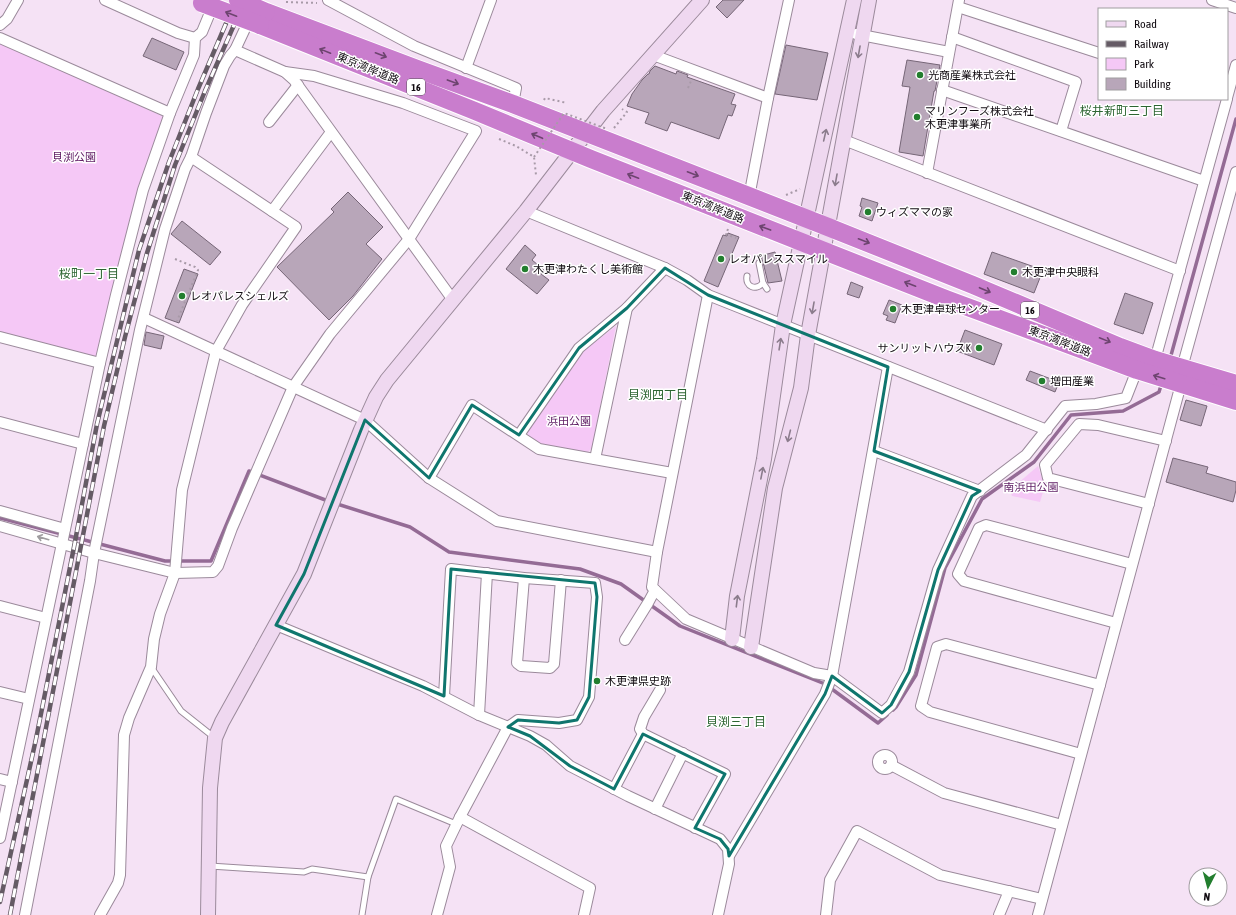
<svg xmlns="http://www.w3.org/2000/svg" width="1236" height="915" font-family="'Asap Condensed','Noto Sans JP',sans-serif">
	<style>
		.green { fill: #f5c8f6 }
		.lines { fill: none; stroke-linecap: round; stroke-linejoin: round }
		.stream { stroke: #946b95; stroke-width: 3.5 }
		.building { fill: #b8a6b9; stroke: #766677 }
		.lane-casing { stroke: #9b8a9b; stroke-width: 7 }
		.street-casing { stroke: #9b8a9b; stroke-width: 12 }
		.secondary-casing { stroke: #9b8a9b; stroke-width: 16 }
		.highway-casing { stroke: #fff; stroke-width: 20 }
		.path { stroke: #a89aa8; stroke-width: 2; stroke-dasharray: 2 3; stroke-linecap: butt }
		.lane { stroke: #fff; stroke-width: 5 }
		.street { stroke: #fff; stroke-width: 10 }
		.secondary { stroke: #efd8f0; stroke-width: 14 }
		.highway { stroke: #c97dcd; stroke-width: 18 }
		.rail-casing { stroke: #655b65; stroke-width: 4.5 }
		.rail { stroke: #fff; stroke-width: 3; stroke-dasharray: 9; stroke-linecap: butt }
		.highway-bridge-casing { stroke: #fff; stroke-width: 20; stroke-linecap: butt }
		.path-bridge { stroke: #a89aa8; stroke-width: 2; stroke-dasharray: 2 3; stroke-linecap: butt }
		.highway-bridge { stroke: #c97dcd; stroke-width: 18 }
		.oneway { stroke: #6d446f }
		.oneway2 { stroke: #8b7c8c }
		.oneway3 { stroke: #a09da0 }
		.marked { fill: none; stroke: #0f766e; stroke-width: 3; stroke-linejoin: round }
		.poi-dot { fill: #227e2e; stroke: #fff; stroke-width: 1.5 }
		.labels { text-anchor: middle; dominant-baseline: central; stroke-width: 3; stroke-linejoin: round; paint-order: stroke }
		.shield { fill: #fff; stroke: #585458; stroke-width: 1 }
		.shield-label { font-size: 10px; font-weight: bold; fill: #110b11 }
		.street-label { font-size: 11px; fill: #110b11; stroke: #fff }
		.poi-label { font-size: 11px; fill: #110b11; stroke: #fff; text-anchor: start }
		.park-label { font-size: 11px; fill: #622067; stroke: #fff }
		.neighbourhood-label { font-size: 12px; fill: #2d6532; stroke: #fff }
	</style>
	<rect width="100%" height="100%" fill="#f5e2f5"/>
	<g class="green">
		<polygon points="0,43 164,117 98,359 0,332"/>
		<polygon points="616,326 592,448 588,452 542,445 528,436 528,430 585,350"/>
		<polygon points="1038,466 1042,478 1046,482 1040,502 1012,496 1010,490"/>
	</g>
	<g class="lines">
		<g class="stream">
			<polyline points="1170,359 1236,119"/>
			<polyline points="334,503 410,527 449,552 580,569 621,584 680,626 825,684 878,723 887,715"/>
			<polyline points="0,518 165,561 211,561 249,471 328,501"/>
			<polyline points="893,710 896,707 916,675 945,568 982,499 1034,462 1071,415 1123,411 1159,392 1162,382"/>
		</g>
	</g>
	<g class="building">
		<polygon points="723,0 744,0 727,18 716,7"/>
		<polygon points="152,38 184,52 176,70 143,56"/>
		<polygon points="786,45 828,53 817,100 775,94"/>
		<polygon points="907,60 940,65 935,91 934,91 923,156 899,152 910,87 902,86"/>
		<polygon points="655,66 676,74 677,71 688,75 687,77 735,94 731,104 736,105 732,116 728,115 719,139 671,122 667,131 645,123 649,113 627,106 632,94 642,80 648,74 649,74 650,71"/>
		<polygon points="348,192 383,227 366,244 382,259 353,296 329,320 277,267 334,212 331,209"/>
		<polygon points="862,198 878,203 872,221 859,216 862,207 860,206"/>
		<polygon points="182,221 221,252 210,265 171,234"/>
		<polygon points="728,233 739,237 718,287 704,281 723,235 727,236"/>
		<polygon points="525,245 536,255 532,260 544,270 541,274 549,280 537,294 506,269"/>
		<polygon points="775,252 782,281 768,283 763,262 760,256"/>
		<polygon points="992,252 1043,270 1034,293 984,274"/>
		<polygon points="184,269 198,274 179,323 165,318"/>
		<polygon points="851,282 863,287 859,298 847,294"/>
		<polygon points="1125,293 1153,303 1143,334 1114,324"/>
		<polygon points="889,300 902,305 895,323 886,320 888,316 883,314"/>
		<polygon points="965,330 1002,344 994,365 957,351"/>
		<polygon points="146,332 164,336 161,349 144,345"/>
		<polygon points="1030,371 1059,382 1055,392 1026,380"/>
		<polygon points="1186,400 1207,406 1201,426 1180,420"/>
		<polygon points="1173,458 1208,467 1206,473 1236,482 1236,490 1233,502 1166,482"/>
	</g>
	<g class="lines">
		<g class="lane-casing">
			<g id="lane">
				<polyline points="759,263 763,283 767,289"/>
				<path d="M 747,276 C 745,287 756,291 763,283"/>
				<polyline points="151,667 181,711 215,738"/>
				<polyline points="210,866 304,872 312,869 368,877"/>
				<polyline points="362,915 368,877 396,799 456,824"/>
			</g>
		</g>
		<g class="street-casing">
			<g id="street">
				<polyline points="105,0 178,33 195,38"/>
				<polyline points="328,0 414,46 516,88 513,104"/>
				<polyline points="1212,0 1236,8"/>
				<polyline points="958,7 1099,53"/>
				<polyline points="0,25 7,19 18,0"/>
				<polyline points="856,34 949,52"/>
				<polyline points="952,37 1076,82 1061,131"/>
				<polyline points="0,38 170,113"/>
				<polyline points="235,50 285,72 294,80 453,300"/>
				<polyline points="653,55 768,98"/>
				<polyline points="466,68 491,0"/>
				<polyline points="942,90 1204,181"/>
				<polyline points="1227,98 1236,65"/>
				<polyline points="269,122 298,85"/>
				<polyline points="844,140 1180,271"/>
				<polyline points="927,173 959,0"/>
				<polyline points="749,197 768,98 789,0"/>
				<polyline points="272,211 331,132"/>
				<polyline points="526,211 665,268 687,280 708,295 1047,430"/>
				<polyline points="708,295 657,552 652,587 686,619 814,673 832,676 882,713 891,705 909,672 938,570 972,496 1026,455 1065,406 1096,404 1126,398 1137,370"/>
				<polyline points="144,318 365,420 429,478 497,521 657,552"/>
				<polyline points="0,337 100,363"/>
				<polyline points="1155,360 1227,99"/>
				<polyline points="1182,368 1236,172"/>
				<polyline points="0,422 83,444"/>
				<polyline points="519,435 579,348 627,308 665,268"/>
				<polyline points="874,451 980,491"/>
				<polyline points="595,459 627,308"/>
				<polyline points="429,478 472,405 539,449 672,473"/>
				<polyline points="1149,504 1048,478 1045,465 1079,424 1098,425 1166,441"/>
				<polyline points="0,511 65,529"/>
				<polyline points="0,526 94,553 175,573 213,572 218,566 232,528 293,387 330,334 409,239 476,131 403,103 314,76 285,72"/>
				<polyline points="524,578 517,663 521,666 550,668 554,664 561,580"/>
				<polyline points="0,606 46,618"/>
				<polyline points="1116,623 964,581 958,574 979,528 986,525 1132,564"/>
				<polyline points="276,625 423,686 479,715 530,736 546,745 570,766 628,796 720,839 728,849 729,864 718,915"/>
				<polyline points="625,640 648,603 655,590"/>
				<polyline points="660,690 644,717 640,729 643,734 725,774 695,828"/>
				<polyline points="0,692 29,699"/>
				<polyline points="479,715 487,573"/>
				<polyline points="1081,754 930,712 921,706 937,647 946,644 1100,685"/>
				<circle cx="885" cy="762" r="7"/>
				<polyline points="891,765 944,793 1062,825"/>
				<polyline points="0,779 12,782"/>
				<polyline points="614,789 643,734"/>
				<polyline points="655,809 683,753"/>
				<polyline points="460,817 590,888 584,915"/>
				<polyline points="0,838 100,363 116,295 143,190 170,113 194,55 195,38 202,32 214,3"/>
				<polyline points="729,856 825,694 832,676 888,367"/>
				<polyline points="25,915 90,581 94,553 140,330 165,229 185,169 191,157 206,113 224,66 230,56 235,50 250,18"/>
				<polyline points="100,915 118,883 120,875 124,735 129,718 151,667 154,639 160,614 175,573 182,490 216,351 242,305 296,227 191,157"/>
				<polyline points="437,915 450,867 446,846 460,817 508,727 518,720 559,723 577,720 589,697 597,597 595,583 524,578 451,569 444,696"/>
				<polyline points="826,915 830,880 857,831 940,875 1042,899"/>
				<polyline points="999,915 1009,891"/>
				<polyline points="1038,915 1181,384"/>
			</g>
		</g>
		<g class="secondary-casing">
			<g id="secondary">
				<polyline points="732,639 737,596 764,459 783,325 854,0"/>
				<polyline points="751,647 775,488 801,388 808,335 869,0"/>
				<polyline points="208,915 210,788 215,738 222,722 304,574 361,430 376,397 387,380 526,211 603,111 702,0"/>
			</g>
		</g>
		<g class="highway-casing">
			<g id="highway">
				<polyline points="266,12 417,69 513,104 828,227 973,285 1120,347 1155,360 1236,384"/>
				<polyline points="260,25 475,111 591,159 946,299 1137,370 1236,401"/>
			</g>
		</g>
		<g class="path">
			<polyline points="286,2 317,3"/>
			<polyline points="688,88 691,81"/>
			<polyline points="544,100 545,98 567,103"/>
			<polyline points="614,128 627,112 622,109"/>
			<polyline points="499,139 516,146 534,157 536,175"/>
			<polyline points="786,195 800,189"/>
			<polyline points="728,229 726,234 736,238"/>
			<polyline points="175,259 195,267 198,270 177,321"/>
		</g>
		<use href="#lane" class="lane"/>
		<use href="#street" class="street"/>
		<use href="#secondary" class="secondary"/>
		<use href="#highway" class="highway"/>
		<g class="rail-casing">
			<g id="rail">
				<polyline points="0,902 36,739 74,547 97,424 139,250 169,162 198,89 236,0"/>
				<polyline points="10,915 104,426 125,337 147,253 175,165 205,91 245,0"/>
			</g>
		</g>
		<use href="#rail" class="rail"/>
		<g class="highway-bridge-casing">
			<g id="highway-bridge">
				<polyline points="238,0 266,12"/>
				<polyline points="202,3 260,25"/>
			</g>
		</g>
		<polyline class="path-bridge" points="534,157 564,113 607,129"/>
		<use href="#highway-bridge" class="highway-bridge"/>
	</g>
	<defs><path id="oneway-shaft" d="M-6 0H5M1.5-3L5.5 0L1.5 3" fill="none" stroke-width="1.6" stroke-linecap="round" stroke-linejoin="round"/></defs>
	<g class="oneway">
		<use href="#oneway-shaft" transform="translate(231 14) rotate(-159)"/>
		<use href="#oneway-shaft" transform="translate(325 51) rotate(-158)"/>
		<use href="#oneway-shaft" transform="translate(381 55) rotate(21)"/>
		<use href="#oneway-shaft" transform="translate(453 82) rotate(20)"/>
		<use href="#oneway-shaft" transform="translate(537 136) rotate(-157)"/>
		<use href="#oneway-shaft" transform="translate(693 174) rotate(21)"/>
		<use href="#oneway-shaft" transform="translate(633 176) rotate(-159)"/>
		<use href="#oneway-shaft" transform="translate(765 228) rotate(-160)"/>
		<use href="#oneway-shaft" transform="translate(864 241) rotate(21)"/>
		<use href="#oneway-shaft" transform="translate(910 284) rotate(-159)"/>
		<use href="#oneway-shaft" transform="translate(985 290) rotate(23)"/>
		<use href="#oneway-shaft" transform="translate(1105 340) rotate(22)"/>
		<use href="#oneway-shaft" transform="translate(1159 377) rotate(-163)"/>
	</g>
	<g class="oneway2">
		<use href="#oneway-shaft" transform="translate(859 52) rotate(100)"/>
		<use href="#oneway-shaft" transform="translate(825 135) rotate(-77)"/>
		<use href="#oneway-shaft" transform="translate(836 180) rotate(100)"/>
		<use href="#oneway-shaft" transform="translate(813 308) rotate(100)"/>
		<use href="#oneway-shaft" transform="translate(780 344) rotate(-81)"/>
		<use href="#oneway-shaft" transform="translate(789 436) rotate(104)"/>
		<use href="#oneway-shaft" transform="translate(762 473) rotate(-79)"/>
		<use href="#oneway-shaft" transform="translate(737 601) rotate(-83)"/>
	</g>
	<use class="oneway3" href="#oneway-shaft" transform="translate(43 538) rotate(-164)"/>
	<path class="marked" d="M 665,268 L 708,295 L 888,367 L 874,451 L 980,491 L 972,496 L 938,570 L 909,672 L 891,705 L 882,713 L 832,676 L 825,694 L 729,856 L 728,849 L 720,839 L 695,828 L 725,774 L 643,734 L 614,789 L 570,766 L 530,736 L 508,727 L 518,720 L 559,723 L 577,720 L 589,697 L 597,597 L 595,583 L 451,569 L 444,696 L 276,625 L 304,574 L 365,420 L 429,478 L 472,405 L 519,435 L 579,348 L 627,308 Z"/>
	<g class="poi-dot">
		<circle cx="920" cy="75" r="4"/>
		<circle cx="917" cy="117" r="4"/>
		<circle cx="868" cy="212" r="4"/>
		<circle cx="721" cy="259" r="4"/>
		<circle cx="525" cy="269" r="4"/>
		<circle cx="1014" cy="272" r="4"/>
		<circle cx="182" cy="296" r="4"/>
		<circle cx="893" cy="309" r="4"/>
		<circle cx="979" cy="348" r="4"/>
		<circle cx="1042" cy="381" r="4"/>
		<circle cx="597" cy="681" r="4"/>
	</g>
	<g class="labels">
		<g class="shield">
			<rect x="407" y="79" width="18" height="16" rx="3"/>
			<rect x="1021" y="302" width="18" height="16" rx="3"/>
		</g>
		<g class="shield-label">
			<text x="416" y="87">16</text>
			<text x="1030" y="310">16</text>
		</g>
		<g class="street-label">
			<text transform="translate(368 68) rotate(22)">東京湾岸道路</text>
			<text transform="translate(713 207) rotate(22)">東京湾岸道路</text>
			<text transform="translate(1060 341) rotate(21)">東京湾岸道路</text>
		</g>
		<g class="poi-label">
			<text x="928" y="75">光商産業株式会社</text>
			<text x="925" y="111">マリンフーズ株式会社<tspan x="925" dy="13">木更津事業所</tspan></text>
			<text x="876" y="212">ウィズママの家</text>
			<text x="729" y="259">レオパレススマイル</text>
			<text x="533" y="269">木更津わたくし美術館</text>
			<text x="1022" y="272">木更津中央眼科</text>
			<text x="190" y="296">レオパレスシェルズ</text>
			<text x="901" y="309">木更津卓球センター</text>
			<text x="971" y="348" text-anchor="end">サンリットハウスK</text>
			<text x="1050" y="381">増田産業</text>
			<text x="605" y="681">木更津県史跡</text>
		</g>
		<g class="park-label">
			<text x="74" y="157">貝渕公園</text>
			<text x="569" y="421">浜田公園</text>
			<text x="1031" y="487">南浜田公園</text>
		</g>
		<g class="neighbourhood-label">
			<text x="1122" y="111">桜井新町三丁目</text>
			<text x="89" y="274">桜町一丁目</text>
			<text x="658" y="395">貝渕四丁目</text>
			<text x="736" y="722">貝渕三丁目</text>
		</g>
	</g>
	<rect x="1098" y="8" width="130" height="92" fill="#ffffff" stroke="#a09da0"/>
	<rect x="1106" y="21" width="20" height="6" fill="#efd8f0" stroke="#a09da0"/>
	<text x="1134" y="28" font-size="12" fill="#110b11">Road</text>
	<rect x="1106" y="41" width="20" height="6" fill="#655b65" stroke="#a09da0"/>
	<text x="1134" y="48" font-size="12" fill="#110b11">Railway</text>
	<rect x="1106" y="58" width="20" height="12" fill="#f5c8f6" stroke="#a09da0"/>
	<text x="1134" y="68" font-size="12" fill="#110b11">Park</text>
	<rect x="1106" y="78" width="20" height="12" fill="#b8a6b9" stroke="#a09da0"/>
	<text x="1134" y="88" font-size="12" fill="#110b11">Building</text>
	<g transform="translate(1208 887) rotate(186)"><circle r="19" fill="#ffffff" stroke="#a09da0"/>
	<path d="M0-3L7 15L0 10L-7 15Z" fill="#227e2e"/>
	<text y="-6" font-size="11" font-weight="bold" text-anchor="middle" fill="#110b11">N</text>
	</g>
</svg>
